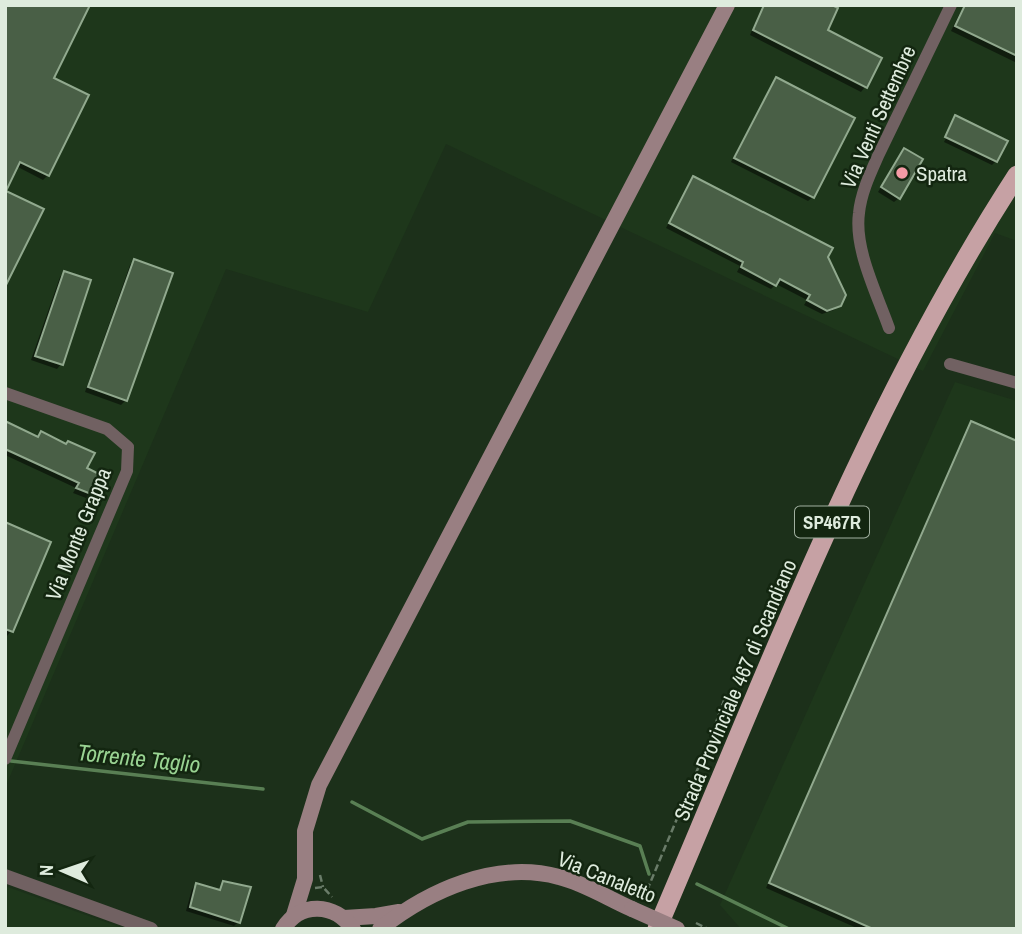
<svg xmlns="http://www.w3.org/2000/svg" width="1022" height="934" font-family="'Archivo Narrow',sans-serif">
	<style>
		.built { fill: #1e371b }
		.shadow { fill: #0007 }
		.lines { fill: none; stroke-linecap: round; stroke-linejoin: round }
		.stream { stroke: #597f54; stroke-width: 3.5 }
		.building { fill: #495f46; stroke: #91a98e; stroke-width: 2 }
		.path { stroke: #6a7c69; stroke-width: 2.5; stroke-dasharray: 7 3.5; stroke-linecap: butt }
		.minor { stroke: #716162; stroke-width: 12 }
		.tertiary { stroke: #716162; stroke-width: 14 }
		.secondary { stroke: #997f82; stroke-width: 16 }
		.trunk { stroke: #c6a1a4; stroke-width: 19 }
		.secondary-bridge { stroke: #997f82; stroke-width: 16 }
		.poi-dot { fill: #f49aa5; stroke: #132610; stroke-width: 2.5 }
		.labels { text-anchor: middle; dominant-baseline: central; stroke-width: 5; stroke-linejoin: round; paint-order: stroke }
		.shield { fill: #132610; stroke: #a1b0a0; stroke-width: 2 }
		.shield-label { font-size: 19px; font-weight: bold; fill: #deebdd }
		.street-label { font-size: 21px; fill: #deebdd; stroke: #132610 }
		.poi-label { font-size: 21px; fill: #deebdd; stroke: #132610; text-anchor: start }
		.water-label { font-size: 23px; font-style: italic; fill: #99d392; stroke: #132610 }
	</style>
	<rect width="100%" height="100%" fill="#1c301a"/>
	<g class="built">
		<polygon points="5,5 1017,5 1017,241 995,233 923,371 446,144 368,312 226,269 5,788"/>
		<polygon points="955,382 1017,401 1017,929 741,929 720,905"/>
		<polygon points="5,886 125,929 5,929"/>
	</g>
	<g class="shadow">
		<polygon points="763,5 828,5 826,31 880,59 865,87 861,92 750,35"/>
		<polygon points="964,5 1017,5 1017,63 951,31"/>
		<polygon points="52,79 48,175 43,180 16,166"/>
		<polygon points="776,79 813,197 808,201 731,162 772,84"/>
		<polygon points="955,120 996,161 992,165 944,142"/>
		<polygon points="904,150 899,198 894,202 878,192"/>
		<polygon points="693,178 827,257 839,305 834,310 822,314 804,305 807,300 776,284 771,289 737,272 740,266 666,228"/>
		<polygon points="134,261 126,400 121,405 85,392 130,265"/>
		<polygon points="64,273 89,281 61,364 57,369 31,360 60,277"/>
		<polygon points="971,423 1017,929 859,929 766,888 967,428"/>
		<polygon points="5,427 37,438 41,433 84,468 90,493 86,498 73,493 76,488 5,455"/>
		<polygon points="5,524 49,543 11,631 7,636 5,635"/>
		<polygon points="224,882 238,922 234,926 186,911 192,889 196,885 218,891"/>
	</g>
	<g class="lines">
		<g class="stream">
			<polyline points="11,761 263,789"/>
			<polyline points="352,802 422,839 468,822 570,821 640,846 649,874"/>
			<polyline points="697,884 789,929"/>
		</g>
	</g>
	<g class="building">
		<polygon points="5,5 90,5 54,78 89,95 49,176 20,162 6,191 44,209 5,287"/>
		<polygon points="764,5 832,5 838,8 828,30 882,58 867,88 753,30"/>
		<polygon points="965,5 1017,5 1017,56 955,26"/>
		<polygon points="776,77 855,118 814,198 734,158"/>
		<polygon points="955,115 1008,141 997,162 945,137"/>
		<polygon points="904,148 923,159 900,199 881,187"/>
		<polygon points="693,176 833,248 828,257 846,295 841,306 827,311 807,300 810,295 780,279 776,286 741,267 743,262 669,223"/>
		<polygon points="134,259 173,273 127,401 88,387"/>
		<polygon points="64,271 91,280 63,365 35,356"/>
		<polygon points="5,421 38,437 41,431 66,444 68,441 95,453 87,468 101,475 91,494 76,488 79,483 5,449"/>
		<polygon points="971,421 1017,441 1017,929 873,929 769,883"/>
		<polygon points="5,522 51,542 13,632 5,629"/>
		<polygon points="223,881 251,887 240,923 190,907 196,883 220,890"/>
	</g>
	<g class="lines">
		<g class="path">
			<polyline points="320,875 323,887"/>
			<polyline points="315,888 323,887 332,897"/>
			<polyline points="643,900 709,742 726,695"/>
			<polyline points="696,923 708,929"/>
		</g>
		<g class="minor">
			<path d="M 889,328 C 877,294 854,249 859,213 C 861,193 870,174 878,156 L 951,5"/>
			<polyline points="950,364 1017,383"/>
			<polyline points="5,393 107,429 128,447 127,471 5,759"/>
		</g>
		<polyline class="tertiary" points="5,876 151,929"/>
		<g class="secondary">
			<polyline points="294,915 305,879 305,831 319,785 727,5"/>
			<polyline points="344,918 376,916 399,912"/>
			<path d="M 283,929 C 300,901 335,903 353,929"/>
			<path d="M 380,929 C 429,890 496,860 559,877 C 584,883 609,899 632,909"/>
		</g>
		<path class="trunk" d="M 657,929 C 767,673 865,409 1017,175"/>
		<polyline class="secondary-bridge" points="632,909 677,929"/>
	</g>
	<circle class="poi-dot" cx="902" cy="173" r="7"/>
	<g class="labels">
		<rect class="shield" x="795" y="506.5" width="74" height="31" rx="5"/>
		<g class="shield-label">
			<text x="832" y="522">SP467R</text>
		</g>
		<g class="street-label">
			<text transform="translate(878 117) rotate(-66)">Via Venti Settembre</text>
			<text transform="translate(78 534) rotate(-68)">Via Monte Grappa</text>
			<text transform="translate(735 690) rotate(-67)">Strada Provinciale 467 di Scandiano</text>
			<text transform="translate(607 877) rotate(22)">Via Canaletto</text>
		</g>
		<g class="poi-label">
			<text x="916" y="173">Spatra</text>
		</g>
		<g class="water-label">
			<text transform="translate(139 758) rotate(6)">Torrente Taglio</text>
		</g>
	</g>
	<rect width="1022" height="934" fill="none" stroke="#deebdd" stroke-width="14"/>
	<g transform="translate(63 871) rotate(272)" stroke="#132610" stroke-width="5" paint-order="stroke">
	<path d="M0-5L12 26L0 18L-12 26Z" fill="#deebdd"/>
	<text y="-10" font-size="19" font-weight="bold" text-anchor="middle" fill="#deebdd">N</text>
	</g>
</svg>
